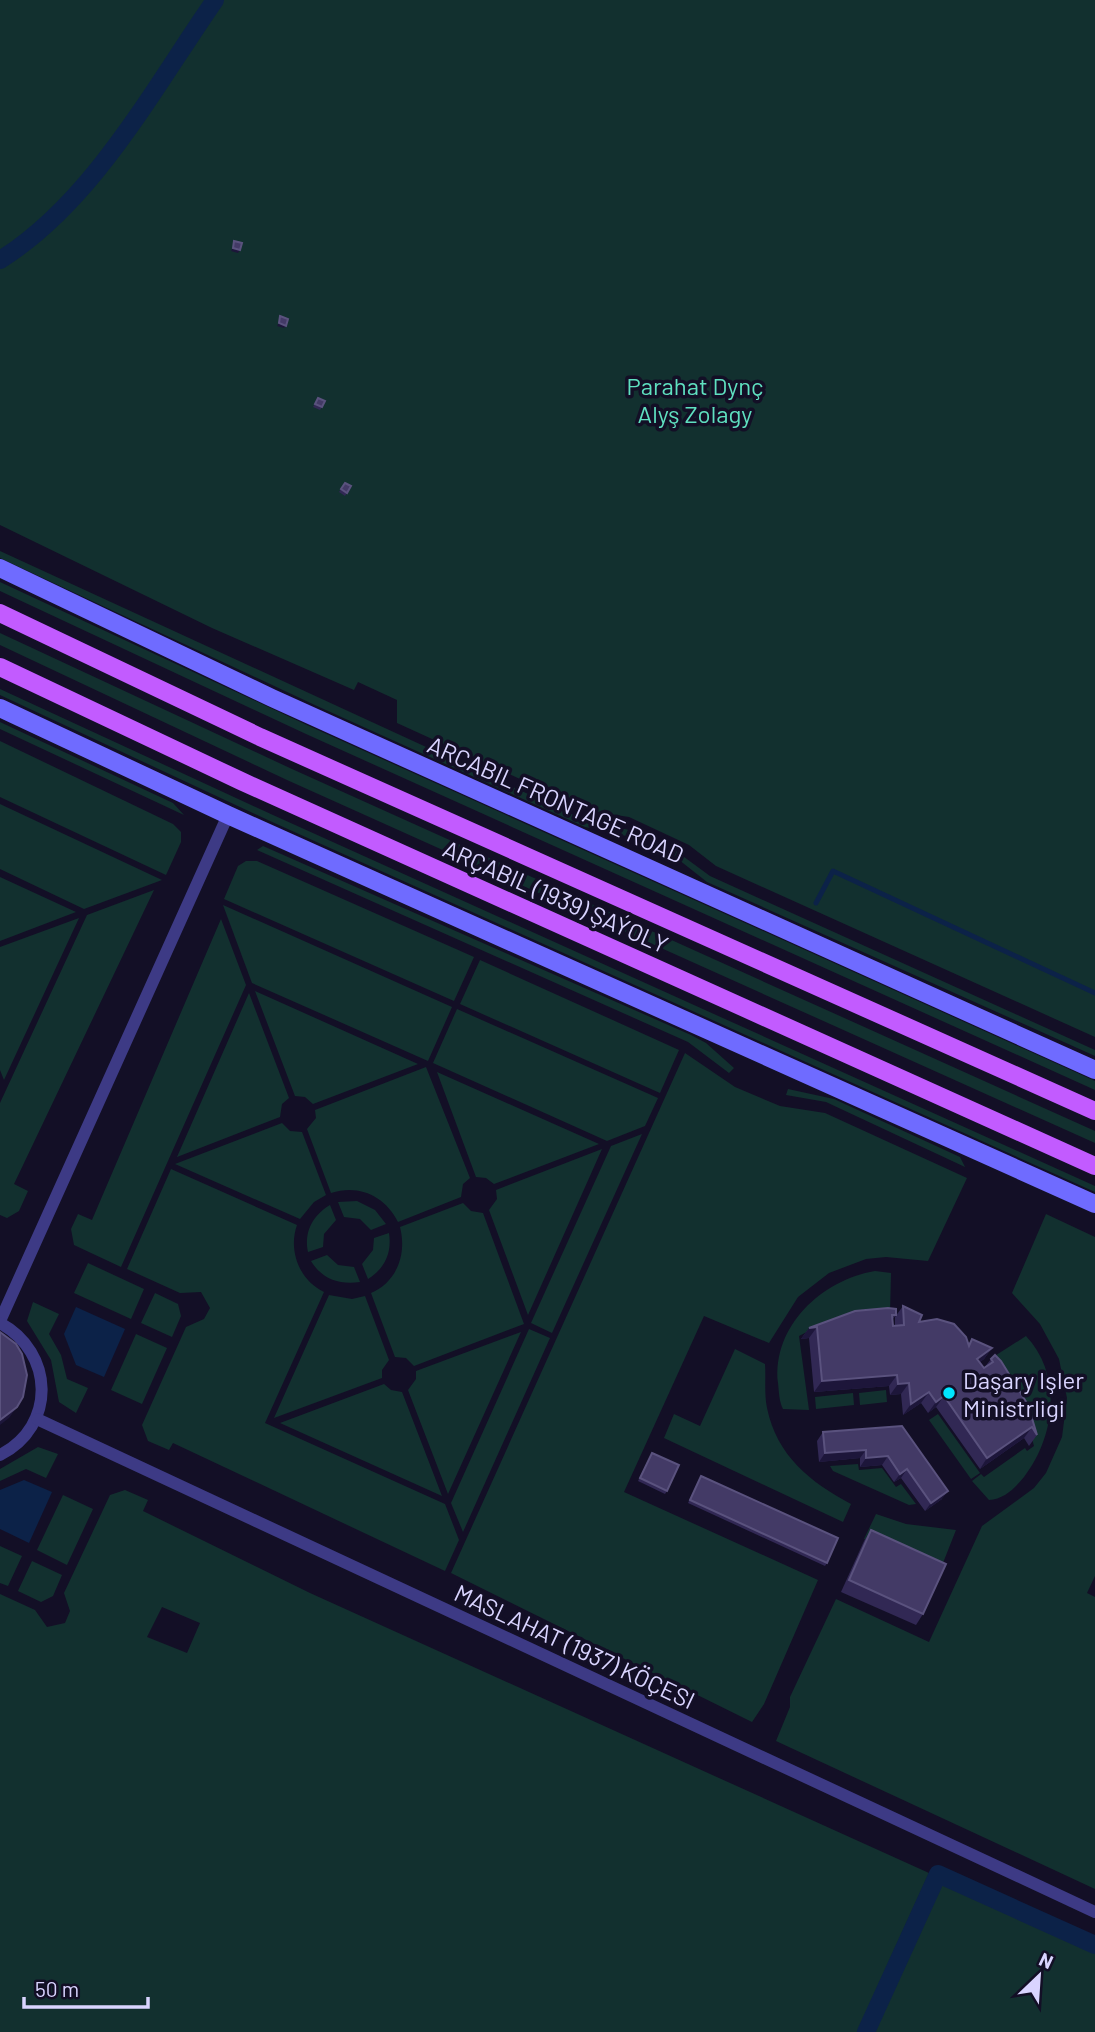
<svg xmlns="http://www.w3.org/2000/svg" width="1095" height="2032" font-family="Barlow,sans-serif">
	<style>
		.green { fill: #12302f; fill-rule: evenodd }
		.water { fill: #0c2248 }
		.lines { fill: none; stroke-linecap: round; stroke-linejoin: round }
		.stream { stroke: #0c2248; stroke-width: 5 }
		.canal { stroke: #0c2248; stroke-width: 18 }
		.street { stroke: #3d3a85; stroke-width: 12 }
		.secondary { stroke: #6f6bff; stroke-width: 18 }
		.primary { stroke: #c25bff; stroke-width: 18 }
		.wall { fill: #312854 }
		.shaded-wall { fill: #1d163a }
		.building { fill: #433a66; stroke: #5a527e; stroke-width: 2 }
		.poi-dot { fill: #00e5ff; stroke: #130f26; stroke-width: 2.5 }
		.labels { text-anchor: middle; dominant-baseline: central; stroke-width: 7; stroke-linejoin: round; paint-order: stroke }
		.park-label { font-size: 24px; fill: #5fe0c0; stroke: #130f26 }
		.street-label { font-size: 24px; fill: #d9d4ff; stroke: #130f26 }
		.poi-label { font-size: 24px; fill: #d9d4ff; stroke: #130f26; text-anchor: start }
	</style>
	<rect width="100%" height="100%" fill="#130f26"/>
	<g class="green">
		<polygon points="0,0 1095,0 1095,1037 716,866 689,845 629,817 590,811 397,723 397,700 358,682 354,690 212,628 0,525"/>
		<polygon points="0,551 587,821 629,830 626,836 585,827 317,706 0,558"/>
		<polygon points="0,582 309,726 1095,1081 1095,1090 306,734 0,591"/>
		<polygon points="0,633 292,769 1095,1131 1095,1143 287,780 0,645"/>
		<polygon points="0,689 273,815 1095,1186 1095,1192 270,821 0,695"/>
		<polygon points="0,722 173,803 184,815 0,729"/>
		<polygon points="0,741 173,824 181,832 181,842 166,875 0,797"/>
		<polygon points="0,804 162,880 84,909 0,869"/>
		<polygon points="263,846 691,1035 706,1043 734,1068 729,1073 688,1042 257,850"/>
		<polygon points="676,851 710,876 1095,1050 1095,1056 707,882 674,856"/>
		<polygon points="246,861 257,861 474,957 454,1001 224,899 238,866"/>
		<polygon points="0,877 76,912 0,941"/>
		<polygon points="154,890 14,1184 28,1191 19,1211 7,1218 0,1215 0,1103 87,915"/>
		<polygon points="223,905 452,1007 428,1061 252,983"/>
		<polygon points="79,918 4,1080 0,1070 0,947"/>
		<polygon points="221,919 246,985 121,1267 74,1245 71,1229 78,1214 92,1220"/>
		<polygon points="480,960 679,1050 660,1093 460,1004"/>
		<polygon points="255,991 418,1064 313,1104 305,1097 295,1096"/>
		<polygon points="249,993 289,1098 282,1104 280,1117 177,1157"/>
		<polygon points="457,1009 658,1098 645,1126 607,1141 433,1063"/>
		<polygon points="685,1053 735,1087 780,1106 825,1113 967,1178 928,1261 886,1257 866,1259 829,1273 798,1297 769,1343 704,1316 624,1492 818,1580 764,1704 752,1722 451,1573"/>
		<path d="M 426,1067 L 470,1178 L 463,1184 L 461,1197 L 398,1222 C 385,1196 359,1184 331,1193 L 307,1129 L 316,1118 L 315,1110 Z"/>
		<polygon points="437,1072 599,1144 494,1184 486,1178 476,1177"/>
		<polygon points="788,1089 834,1099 960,1157 965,1167 826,1102 786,1095"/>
		<polygon points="282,1123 290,1131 302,1132 326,1195 314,1202 300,1219 175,1164"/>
		<polygon points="642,1134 552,1333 531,1323 611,1146"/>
		<polygon points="602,1149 528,1315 489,1210 497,1199 496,1190"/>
		<path d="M 171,1169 L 297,1225 C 288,1250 299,1280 324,1292 L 265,1423 L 445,1504 L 459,1540 L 445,1571 L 173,1443 L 169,1450 L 148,1441 L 142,1425 L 186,1327 L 204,1319 L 210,1308 L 201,1292 L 180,1293 L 127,1269 Z"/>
		<polygon points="357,1201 375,1210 386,1224 371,1230 360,1219 344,1217 338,1202"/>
		<path d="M 463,1203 L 471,1211 L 483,1213 L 524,1324 L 414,1366 L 406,1358 L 395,1357 L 371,1293 C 397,1282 407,1254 400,1227 Z"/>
		<path d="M 330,1205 L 336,1220 L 324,1234 L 323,1247 L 308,1252 C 304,1232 312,1216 330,1205 Z"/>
		<polygon points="1046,1214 1095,1237 1095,1576 1087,1593 1095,1597 1095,1889 776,1741 790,1707 790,1697 836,1599 929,1642 982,1526 1034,1488 1046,1473 1062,1437 1067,1398 1059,1359 1040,1324 1012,1293"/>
		<path d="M 389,1233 C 392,1253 385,1268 368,1279 L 362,1264 L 373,1250 L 374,1238 Z"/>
		<path d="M 327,1255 L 338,1265 L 354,1267 L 360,1282 C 339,1285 322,1279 311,1261 Z"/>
		<polygon points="88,1263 144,1289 131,1319 74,1293"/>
		<path d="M 875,1271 L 891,1273 L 890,1314 L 826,1322 L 799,1336 L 809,1410 L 783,1409 C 779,1401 779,1392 778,1383 C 772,1326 822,1280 875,1271 Z"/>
		<polygon points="155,1293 178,1304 181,1316 172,1337 141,1323"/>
		<polygon points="329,1295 352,1299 365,1296 389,1360 382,1370 382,1378 274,1418"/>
		<polygon points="33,1302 59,1314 49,1334 61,1355 67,1379 88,1388 76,1413 59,1402 51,1360 27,1321"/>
		<polygon points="529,1329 550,1338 463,1532 451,1503"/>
		<polygon points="521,1332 448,1494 408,1390 416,1379 416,1371"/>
		<polygon points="136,1334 167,1348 142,1404 111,1390"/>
		<path d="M 1026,1336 C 1063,1375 1055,1437 1024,1477 C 1015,1488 1004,1499 989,1500 L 972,1481 L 981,1474 L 984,1477 L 1025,1448 L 1027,1451 L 1034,1446 C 1027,1417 1010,1381 990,1359 Z"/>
		<path d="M 735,1349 L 765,1364 C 766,1378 764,1393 767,1408 C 777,1456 810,1482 851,1504 L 843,1522 L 664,1438 L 674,1414 L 700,1426 Z"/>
		<polygon points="384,1384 391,1390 402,1392 442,1496 280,1423"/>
		<polygon points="886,1390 887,1402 860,1405 859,1393"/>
		<polygon points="853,1393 854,1405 816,1409 815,1397"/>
		<polygon points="938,1414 980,1473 971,1479 929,1420"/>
		<polygon points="38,1447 58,1454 46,1478 26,1469 0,1481 0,1469"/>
		<polygon points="858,1464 859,1470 882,1468 896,1487 901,1484 916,1504 909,1505 833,1471 830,1466"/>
		<path d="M 125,1490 L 148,1500 L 143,1511 L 310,1593 L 929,1873 L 857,2032 L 0,2032 L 0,1594 L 35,1610 L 47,1627 L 65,1623 L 70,1611 L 64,1593 L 110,1495 ZM 162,1607 L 200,1623 L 187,1653 L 147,1637 Z"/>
		<polygon points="63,1495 93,1509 67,1565 37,1550"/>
		<polygon points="876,1514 906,1524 956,1530 939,1573 864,1539"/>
		<polygon points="0,1546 22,1556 8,1586 0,1583"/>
		<polygon points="32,1561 62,1575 53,1596 41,1602 18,1591"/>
		<polygon points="940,1877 1095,1949 1095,2032 869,2032"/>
	</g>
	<g class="water">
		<polygon points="76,1307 125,1329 104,1377 76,1365 64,1334"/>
		<polygon points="24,1480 52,1492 29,1543 0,1529 0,1490"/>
	</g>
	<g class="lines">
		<polyline class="stream" points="816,903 833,871 1095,993"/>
		<g class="canal">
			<path d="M 0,260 C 93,202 153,89 215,0"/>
			<polyline points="866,2032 938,1874 1095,1945"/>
		</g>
		<g class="street">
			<polyline points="0,1321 228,815"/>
			<path d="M 0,1323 C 54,1352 57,1426 0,1455"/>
			<polyline points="37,1419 1095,1912"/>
		</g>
		<g class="secondary">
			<polyline points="0,568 272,698 1095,1070"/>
			<polyline points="0,708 228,815 1095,1204"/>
		</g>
		<g class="primary">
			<polyline points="0,613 260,737 1095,1111"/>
			<polyline points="0,667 241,781 1095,1166"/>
		</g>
	</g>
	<g class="wall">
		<polygon points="318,398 322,407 320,410 313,407"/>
		<polygon points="345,483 351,486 345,496 339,492"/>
		<polygon points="903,1306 919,1322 968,1344 972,1339 992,1348 984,1359 980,1362 984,1368 991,1359 995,1355 1037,1435 1029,1446 1024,1438 980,1469 936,1407 928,1413 921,1403 903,1415 901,1394 890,1395 889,1386 814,1392 809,1338 801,1339 809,1328 896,1315 892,1320 893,1326 895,1326 895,1317"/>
		<polygon points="902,1426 942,1499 925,1511 901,1478 894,1482 882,1465 860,1467 860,1458 819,1462 817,1441 823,1432"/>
		<polygon points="652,1453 667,1491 665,1494 638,1481"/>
		<polygon points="701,1476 827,1563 825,1566 688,1503"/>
		<polygon points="871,1530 923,1614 916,1625 841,1592 864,1541"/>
	</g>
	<g class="shaded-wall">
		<polygon points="233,248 240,250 238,253 231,251"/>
		<polygon points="279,323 286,326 284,328 277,326"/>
		<polygon points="817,1327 809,1338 801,1339 809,1328"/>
		<polygon points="992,1348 984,1359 969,1370 977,1359"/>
		<polygon points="897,1375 889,1386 814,1392 822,1381"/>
		<polygon points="909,1383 901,1394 890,1395 898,1384"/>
		<polygon points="929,1392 921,1403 903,1415 911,1404"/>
		<polygon points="944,1396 936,1407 928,1413 936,1402"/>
		<polygon points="17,1407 9,1418 0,1425 0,1420"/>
		<polygon points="1032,1427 1024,1438 980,1469 987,1458"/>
		<polygon points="866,1450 860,1458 819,1462 825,1453"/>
		<polygon points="888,1456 882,1465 860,1467 866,1458"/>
		<polygon points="907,1469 901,1478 894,1482 900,1474"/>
		<polygon points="948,1491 942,1499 925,1511 931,1503"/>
	</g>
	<g class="building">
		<polygon points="234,241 242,243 240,250 233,248"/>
		<polygon points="280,316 288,319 286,326 279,323"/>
		<polygon points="318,398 325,401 322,407 315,404"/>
		<polygon points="345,483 351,486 347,493 341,489"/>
		<polygon points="903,1306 922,1315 919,1322 937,1319 954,1324 966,1337 969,1346 972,1339 992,1348 977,1359 984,1368 993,1362 991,1359 995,1355 1001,1361 1028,1405 1037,1435 1032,1427 987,1458 944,1396 936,1402 929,1392 911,1404 909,1383 898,1384 897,1375 822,1381 817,1327 809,1328 855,1311 888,1308 896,1309 896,1315 892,1315 893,1326 904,1325"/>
		<polygon points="0,1332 16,1344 22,1354 27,1375 23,1397 17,1407 0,1420"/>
		<polygon points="902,1426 948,1491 931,1503 907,1469 900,1474 888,1456 866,1458 866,1450 825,1453 823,1432"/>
		<polygon points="652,1453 679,1465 667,1491 640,1478"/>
		<polygon points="701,1476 838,1538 827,1563 690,1500"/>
		<polygon points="871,1530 946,1564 923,1614 849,1580"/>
	</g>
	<circle class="poi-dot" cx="949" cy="1393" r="7"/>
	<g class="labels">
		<g class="park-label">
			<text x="695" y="385">Parahat Dynç<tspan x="695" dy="28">Alyş Zolagy</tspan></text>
		</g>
		<g class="street-label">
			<text transform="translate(556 799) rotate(24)">ARCABIL FRONTAGE ROAD</text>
			<text transform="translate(556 896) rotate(24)">ARÇABIL (1939) ŞAÝOLY</text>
			<text transform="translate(575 1646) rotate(25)">MASLAHAT (1937) KÖÇESI</text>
		</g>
		<g class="poi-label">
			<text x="963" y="1379">Daşary Işler<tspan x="963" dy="28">Ministrligi</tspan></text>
		</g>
	</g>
	<g transform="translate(1039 1976) rotate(25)" stroke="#130f26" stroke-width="5" paint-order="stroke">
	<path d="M0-5L12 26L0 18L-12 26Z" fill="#d9d4ff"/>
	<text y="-10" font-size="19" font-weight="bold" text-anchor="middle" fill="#d9d4ff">N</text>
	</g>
	<path d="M24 1997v10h124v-10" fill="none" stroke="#d9d4ff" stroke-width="3.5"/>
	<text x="35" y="1997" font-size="21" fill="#d9d4ff" stroke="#130f26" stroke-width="5" paint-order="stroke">50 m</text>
</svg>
